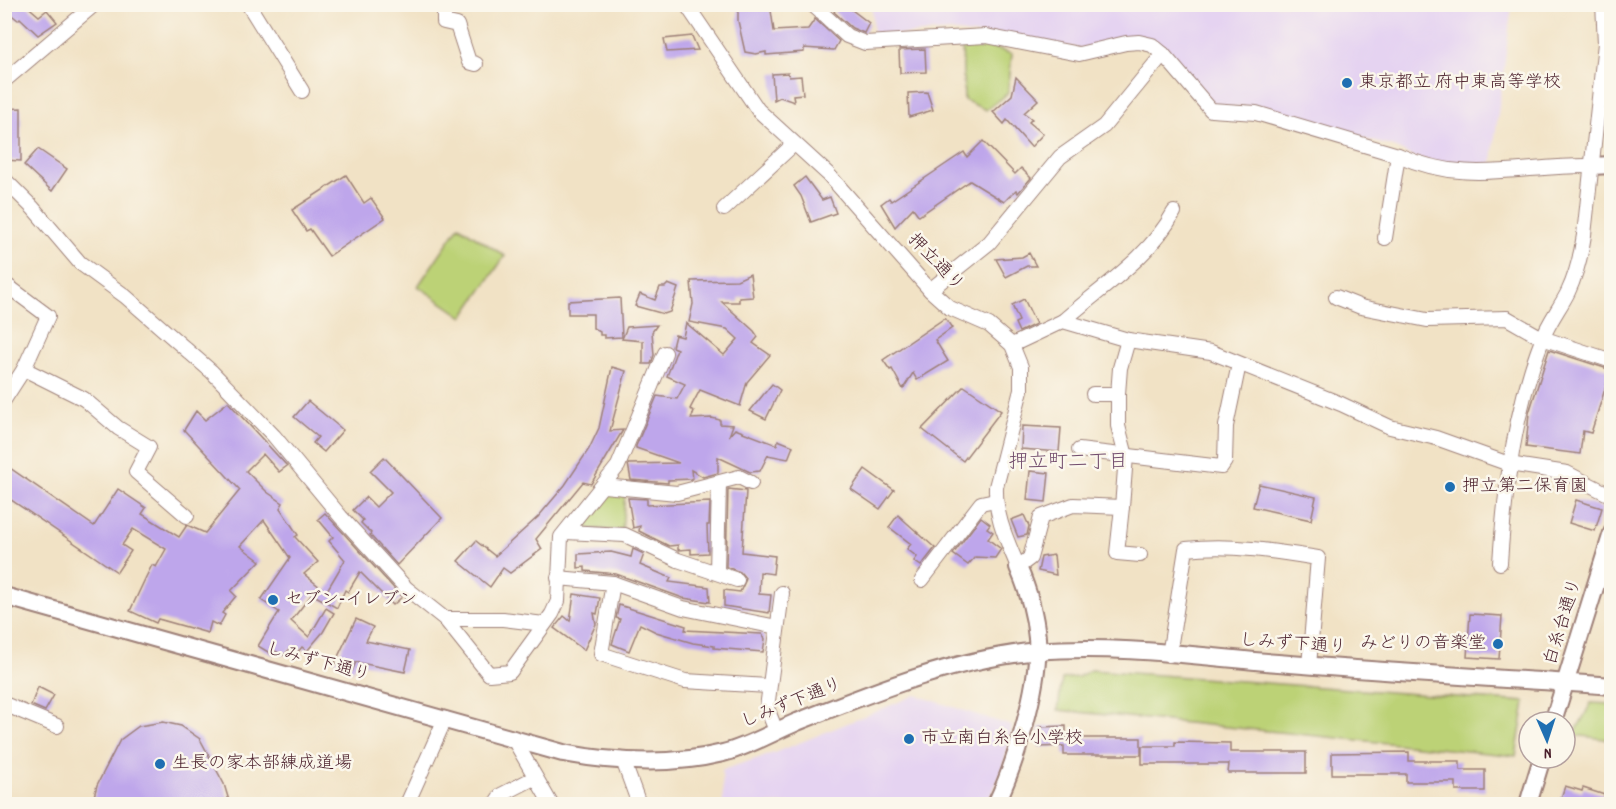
<svg xmlns="http://www.w3.org/2000/svg" width="1616" height="809" font-family="Dekko,'Klee One',sans-serif">
	<style>
		.built { fill: #e5d3f1 }
		.park { fill: #bcd276; stroke: #837850; stroke-width: 1.5 }
		.building { fill: #bea6eb }
		.lines { fill: none; stroke-linecap: round; stroke-linejoin: round }
		.minor-casing { stroke: #9e8078; stroke-width: 16 }
		.tertiary-casing { stroke: #9e8078; stroke-width: 20 }
		.minor { stroke: #fff; stroke-width: 14 }
		.tertiary { stroke: #fff; stroke-width: 16 }
		.poi-dot { fill: #1f6fb2; stroke: #fbf7ec; stroke-width: 2 }
		.labels { text-anchor: middle; dominant-baseline: central; stroke-width: 5; stroke-linejoin: round; paint-order: stroke }
		.poi-label { font-size: 18px; fill: #4a1f2b; stroke: #fbf7ec; text-anchor: start }
		.street-label { font-size: 18px; fill: #4a1f2b; stroke: #fbf7ec }
		.neighbourhood-label { font-size: 20px; fill: #734e6e; stroke: #fbf7ec }
	</style>
	<rect width="100%" height="100%" fill="#fbf7ec"/>
	<filter id="ink" filterUnits="userSpaceOnUse"><feTurbulence type="fractalNoise" baseFrequency=".0167" numOctaves="2"/><feDisplacementMap in="SourceGraphic" scale="12" xChannelSelector="R" yChannelSelector="G"/><feConvolveMatrix kernelMatrix="1 2 1 2 8 2 1 2 1" color-interpolation-filters="sRGB"/></filter>
	<filter id="wash" filterUnits="userSpaceOnUse"><feTurbulence type="fractalNoise" baseFrequency=".008" numOctaves="4" result="noise"/><feDisplacementMap in="SourceGraphic" scale="24" xChannelSelector="R" yChannelSelector="G"/><feGaussianBlur stdDeviation="1.35" result="paint"/><feColorMatrix in="noise" values="0 0 0 0 0 0 0 0 0 0 0 0 0 0 0 0 0 1.4 0 .05"/><feComposite in="paint" operator="in"/></filter>
	<g filter="url(#wash)">
		<rect width="100%" height="100%" fill="#f1e2c5"/>
		<g class="built">
			<polygon points="872,5 1512,5 1491,168 1468,168 1416,158 1394,147 1312,125 1260,106 1227,107 1211,102 1156,43 1086,49 950,31 893,35 873,33"/>
			<polygon points="916,695 1012,726 1002,772 986,804 723,804 722,770 777,752"/>
		</g>
		<g class="park">
			<polygon points="984,44 1012,54 1008,93 986,110 964,100 962,45"/>
			<polygon points="459,226 505,256 463,317 418,286"/>
			<polygon points="611,490 625,493 622,531 583,528"/>
			<polygon points="1091,670 1525,702 1516,756 1058,710 1062,679 1078,677"/>
			<polygon points="1591,703 1611,704 1611,740 1574,735"/>
		</g>
		<g id="blocks">
			<g class="building">
				<polygon points="4,4 25,4 39,16 47,10 57,22 38,35 20,18 18,20 4,9"/>
				<polygon points="738,4 770,4 774,31 808,29 815,19 839,41 834,50 804,48 804,52 766,55 766,52 756,54 745,52 738,21"/>
				<polygon points="838,4 844,4 869,23 864,33 852,28 834,12"/>
				<polygon points="692,36 698,50 667,52 664,39"/>
				<polygon points="925,49 926,72 900,73 899,50"/>
				<polygon points="788,73 789,77 801,76 803,94 793,95 794,102 780,97 774,100 772,74"/>
				<polygon points="1016,77 1038,100 1024,113 1032,119 1029,122 1043,134 1031,147 1007,120 1004,124 993,112 1012,95"/>
				<polygon points="927,92 933,110 909,117 908,93"/>
				<polygon points="21,108 21,161 4,160 4,109"/>
				<polygon points="983,141 1015,174 1021,168 1031,178 1018,193 1016,190 1004,202 970,181 919,216 913,208 895,227 881,204 889,198 891,201 964,152 967,157"/>
				<polygon points="38,149 67,169 52,191 24,165"/>
				<polygon points="346,175 364,203 371,198 385,218 329,256 310,229 306,231 292,210"/>
				<polygon points="805,177 822,200 830,197 836,213 811,222 801,196 794,186"/>
				<polygon points="1029,253 1036,266 1027,266 1006,277 996,259 1022,257"/>
				<polygon points="750,274 753,297 739,298 739,302 722,302 754,331 758,337 753,343 770,355 747,382 740,406 700,390 690,409 694,411 691,419 712,418 720,420 720,424 733,425 729,436 735,429 777,445 778,440 793,446 788,459 768,455 760,471 750,472 718,457 718,473 703,477 691,470 692,479 668,480 668,483 631,480 628,464 679,463 636,448 636,446 657,396 677,399 685,384 667,376 677,349 672,347 675,335 683,337 686,323 724,355 738,339 727,329 689,322 693,304 691,281 737,280"/>
				<polygon points="668,284 678,288 670,312 664,314 635,306 640,294 655,300 660,287 665,287"/>
				<polygon points="620,298 622,337 604,338 604,335 600,335 600,332 593,328 593,314 568,314 568,301"/>
				<polygon points="1024,299 1036,324 1019,332 1015,323 1019,321 1012,305"/>
				<polygon points="945,318 952,328 935,340 948,361 917,380 913,373 903,389 892,369 890,370 883,360"/>
				<polygon points="657,325 652,332 654,355 651,364 643,364 643,341 622,339 627,327"/>
				<polygon points="1549,350 1611,370 1591,433 1583,431 1580,454 1526,447 1529,413"/>
				<polygon points="612,367 626,371 610,431 623,430 591,484 583,482 536,539 542,549 510,573 503,568 490,587 458,561 476,541 495,556 538,517 565,485 589,449 599,428"/>
				<polygon points="772,384 780,390 766,419 750,411"/>
				<polygon points="964,386 1001,411 963,461 922,429"/>
				<polygon points="308,401 343,430 324,452 313,443 318,437 294,417"/>
				<polygon points="228,402 287,466 279,472 263,454 246,471 267,492 283,503 280,508 298,535 295,537 318,562 304,574 326,592 345,560 329,541 333,537 318,519 325,513 402,597 393,605 360,572 348,592 345,590 337,608 312,594 291,621 309,637 326,608 334,613 323,632 307,651 302,647 297,653 291,648 284,655 275,651 273,655 258,646 279,612 261,600 290,558 264,520 240,546 260,561 231,591 236,596 222,613 225,615 219,626 211,622 208,633 158,619 156,623 130,611 146,577 152,565 156,567 166,549 133,529 122,545 131,551 117,572 4,495 4,464 94,526 118,489 146,508 142,514 179,537 187,525 205,533 240,490 184,430 196,411 205,420"/>
				<polygon points="1022,426 1061,428 1059,452 1021,449"/>
				<polygon points="384,457 442,518 397,565 370,535 371,533 361,523 363,520 353,510 366,497 376,507 391,492 370,471"/>
				<polygon points="865,469 894,490 880,509 851,489"/>
				<polygon points="1030,471 1049,473 1046,502 1027,500"/>
				<polygon points="1259,484 1316,497 1311,520 1253,507"/>
				<polygon points="728,489 746,491 742,552 775,556 773,574 760,572 759,594 771,595 769,613 724,606 724,590 740,592 746,579 740,572 726,567"/>
				<polygon points="628,498 647,499 647,505 710,502 709,525 707,525 708,553 691,554 691,549 678,550 678,545 669,546 639,531 640,526 633,528"/>
				<polygon points="1576,500 1602,508 1595,531 1569,523"/>
				<polygon points="898,515 935,548 921,566 914,561 917,557 907,549 911,544 889,527"/>
				<polygon points="1024,515 1029,526 1027,535 1018,537 1011,520"/>
				<polygon points="981,517 990,524 987,528 993,532 988,539 1001,549 995,558 975,557 968,565 953,554"/>
				<polygon points="633,549 644,554 640,565 671,578 669,582 709,587 710,602 683,598 616,574 585,571 585,567 578,568 578,554 611,552 631,557"/>
				<polygon points="1054,555 1056,575 1038,571 1041,557"/>
				<polygon points="574,594 600,598 597,614 594,613 596,624 584,650 554,628 564,616 570,621"/>
				<polygon points="619,605 686,626 685,630 762,634 765,639 763,652 714,648 714,646 693,643 656,632 640,624 629,651 612,644 620,619 616,618"/>
				<polygon points="1470,614 1502,616 1499,659 1467,657"/>
				<polygon points="356,619 373,627 366,641 410,650 405,672 356,662 352,671 335,663"/>
				<polygon points="38,687 54,695 45,711 31,705"/>
				<polygon points="163,722 181,726 200,739 224,784 230,804 92,804 97,785 120,740 139,726"/>
				<polygon points="1066,726 1066,738 1141,738 1141,755 1064,755 1064,746 1039,747 1039,727"/>
				<polygon points="1175,742 1230,743 1230,752 1306,752 1306,773 1228,773 1229,764 1142,764 1142,746 1175,746"/>
				<polygon points="1409,752 1409,761 1460,761 1460,770 1485,770 1485,791 1456,791 1456,782 1406,782 1406,774 1332,774 1332,753"/>
				<polygon points="1565,786 1582,791 1583,788 1611,797 1611,804 1559,804"/>
			</g>
		</g>
	</g>
	<g filter="url(#ink)">
		<use href="#blocks" fill-opacity="0" stroke="#9e8078" stroke-width="1.5"/>
		<g class="lines">
			<g class="minor-casing">
				<g id="minor">
					<polyline points="248,4 302,91"/>
					<polyline points="444,4 444,22 457,25 469,62 476,64"/>
					<path d="M 686,4 L 758,110 L 828,174 L 930,290 L 950,308 L 989,325 L 1012,345 L 1021,367 L 1021,390 L 996,487 C 995,517 1007,540 1018,567 L 1030,558 L 1041,517 L 1073,505 L 1122,507 L 1117,553 L 1140,555"/>
					<path d="M 812,4 L 847,36 L 865,43 L 986,36 L 1079,54 L 1126,43 L 1139,42 L 1152,45 L 1163,54 L 1211,110 L 1256,113 L 1398,155 C 1467,186 1520,165 1591,166"/>
					<polyline points="4,81 95,4"/>
					<polyline points="4,179 33,208 80,263 125,296 212,372 274,436 341,517 406,588 445,619 489,674 510,672 552,614 558,601 561,537 618,466 665,353"/>
					<polyline points="724,209 794,144"/>
					<polyline points="1385,238 1398,155"/>
					<polyline points="930,290 989,243 1060,157 1104,126 1163,54"/>
					<polyline points="1336,297 1361,307 1427,320 1507,318 1542,338 1612,361"/>
					<path d="M 1063,321 C 1102,287 1150,257 1174,212"/>
					<polyline points="1012,345 1063,321 1128,340 1211,352 1341,404 1390,427 1436,438 1509,464 1567,473 1612,496"/>
					<polyline points="24,369 84,399 118,428 149,447 136,472 187,516"/>
					<polyline points="1093,394 1118,394"/>
					<polyline points="4,400 24,369 48,316 5,284"/>
					<polyline points="1079,450 1221,467 1225,461 1226,426 1239,364"/>
					<polyline points="604,486 677,493 739,477 751,483"/>
					<polyline points="1122,507 1126,456 1118,426 1118,394 1120,368 1128,340"/>
					<polyline points="566,532 625,535 678,560 737,580"/>
					<path d="M 1500,563 C 1505,487 1514,412 1542,340 C 1548,323 1560,308 1568,292 C 1577,273 1581,255 1584,235 L 1605,43 L 1603,4"/>
					<polyline points="717,572 719,483"/>
					<polyline points="558,578 613,583 683,608 777,627"/>
					<polyline points="922,580 981,503 995,500"/>
					<polyline points="613,583 601,654 685,681 768,686"/>
					<polyline points="445,619 503,619 544,624"/>
					<path d="M 1169,655 L 1186,549 C 1231,544 1274,551 1318,558 L 1309,666"/>
					<polyline points="4,704 57,726"/>
					<polyline points="776,731 767,708 782,593"/>
					<polyline points="513,738 551,804"/>
					<polyline points="624,763 639,804"/>
					<polyline points="407,804 445,719"/>
					<polyline points="495,804 501,795 534,778"/>
				</g>
			</g>
			<g class="tertiary-casing">
				<g id="tertiary">
					<polyline points="1591,166 1612,165"/>
					<path d="M 4,596 L 563,753 C 617,763 670,766 723,753 C 748,747 773,732 797,722 C 875,691 954,659 1038,651 C 1121,644 1208,658 1290,664 C 1397,673 1504,678 1612,686"/>
					<polyline points="1553,722 1612,533"/>
					<path d="M 996,804 C 1015,765 1041,682 1037,638 C 1035,613 1028,590 1018,567"/>
					<polyline points="1528,804 1542,758"/>
				</g>
			</g>
			<use href="#minor" class="minor"/>
			<use href="#tertiary" class="tertiary"/>
		</g>
	</g>
	<g class="poi-dot">
		<circle cx="1347" cy="83" r="6"/>
		<circle cx="1450" cy="487" r="6"/>
		<circle cx="273" cy="600" r="6"/>
		<circle cx="1498" cy="644" r="6"/>
		<circle cx="909" cy="739" r="6"/>
		<circle cx="160" cy="764" r="6"/>
	</g>
	<g class="labels">
		<g class="poi-label">
			<text x="1359" y="83">東京都立 府中東高等学校</text>
			<text x="1462" y="487">押立第二保育園</text>
			<text x="285" y="600">セブン-イレブン</text>
			<text x="1486" y="644" text-anchor="end">みどりの音楽堂</text>
			<text x="921" y="739">市立南白糸台小学校</text>
			<text x="172" y="764">生長の家本部練成道場</text>
		</g>
		<g class="street-label">
			<text transform="translate(935 263) rotate(46)">押立通り</text>
			<text transform="translate(1564 622) rotate(-73)">白糸台通り</text>
			<text transform="translate(1293 645) rotate(4)">しみず下通り</text>
			<text transform="translate(318 663) rotate(15)">しみず下通り</text>
			<text transform="translate(792 704) rotate(-22)">しみず下通り</text>
		</g>
		<g class="neighbourhood-label">
			<text x="1068" y="463">押立町二丁目</text>
		</g>
	</g>
	<rect width="1616" height="809" fill="none" stroke="#fbf7ec" stroke-width="24"/>
	<g transform="translate(1547 740) rotate(177)"><circle r="28" fill="#fbf7ec" stroke="#b4a19f" stroke-width="1.5"/>
	<path d="M0-4.5L10 22L0 15L-10 22Z" fill="#1f6fb2"/>
	<text y="-9" font-size="16" font-weight="bold" text-anchor="middle" fill="#4a1f2b">N</text>
	</g>
</svg>
